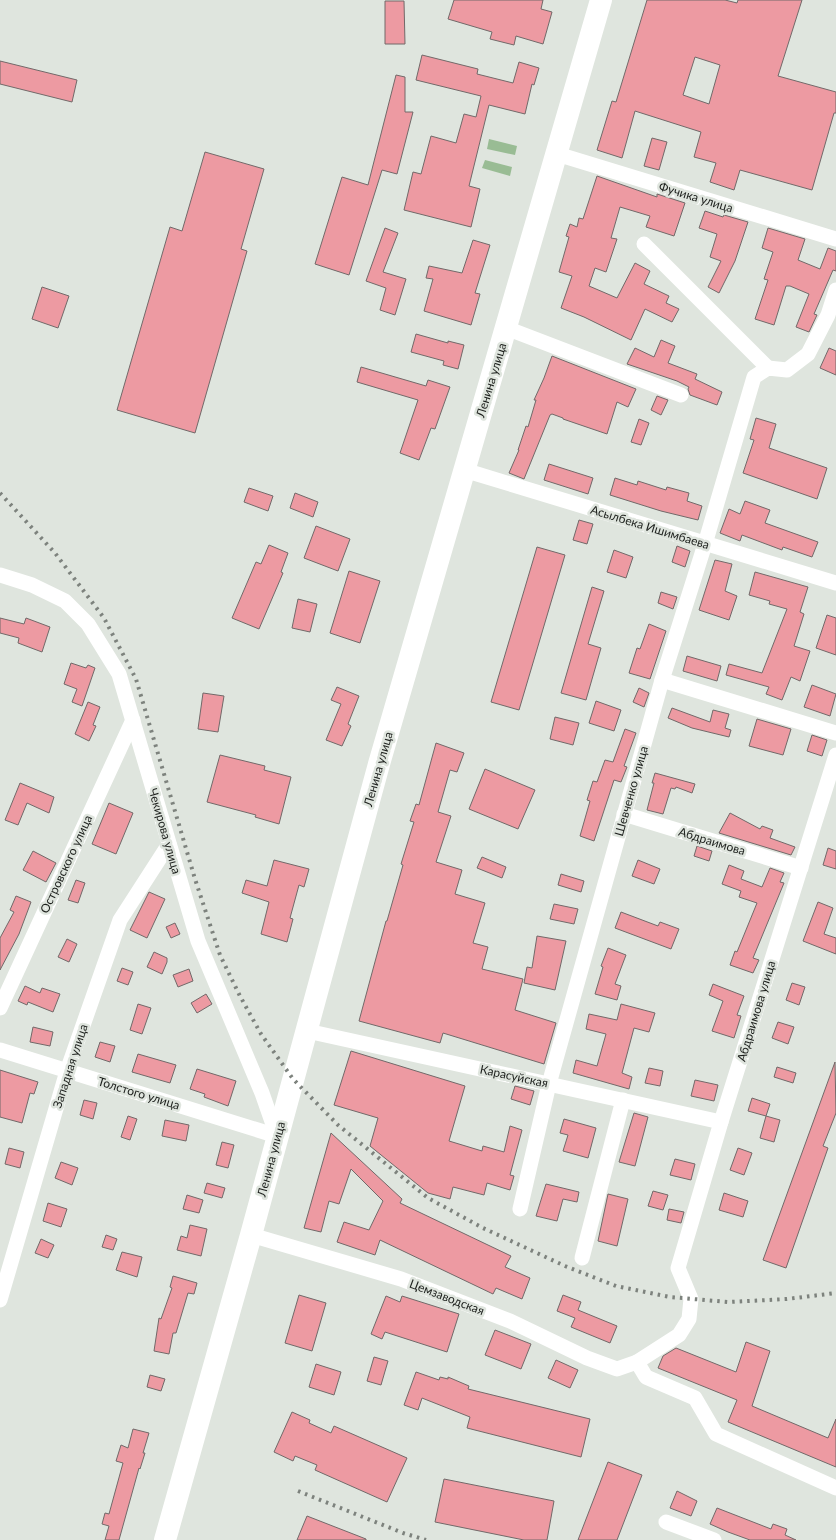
<svg xmlns="http://www.w3.org/2000/svg" width="836" height="1540" font-family="Lato,sans-serif">
	<style>
		.green { fill: #99bc94 }
		.building { fill: #ed9aa2; stroke: #726969; fill-rule: evenodd }
		.lines { fill: none; stroke-linecap: round; stroke-linejoin: round }
		.minor { stroke: #fff; stroke-width: 15 }
		.primary { stroke: #fff; stroke-width: 22 }
		.rail { stroke: #7d827d; stroke-width: 4; stroke-dasharray: 2.5 5; stroke-linecap: butt }
		.labels { text-anchor: middle; dominant-baseline: central; stroke-width: 5; stroke-linejoin: round; paint-order: stroke }
		.street-label { font-size: 12px; fill: #1c1f1c; stroke: #dfe5de }
	</style>
	<rect width="100%" height="100%" fill="#dfe5de"/>
	<g class="green">
		<polygon points="489,139 517,146 515,155 487,149"/>
		<polygon points="485,160 512,167 510,176 482,168"/>
	</g>
	<g class="building">
		<polygon points="454,0 543,0 541,9 552,12 543,44 516,36 514,45 490,39 492,32 448,19"/>
		<path d="M 647,0 L 725,0 L 737,3 L 738,0 L 802,0 L 778,76 L 836,92 L 836,113 L 834,113 L 812,190 L 740,170 L 734,190 L 710,182 L 716,163 L 694,157 L 701,132 L 635,111 L 622,158 L 597,150 L 612,101 L 616,102 ZM 695,57 L 720,65 L 709,104 L 683,95 Z"/>
		<polygon points="385,1 404,1 405,44 385,44"/>
		<polygon points="422,55 478,69 477,74 513,83 519,62 539,68 534,85 532,84 525,114 489,105 469,186 480,189 471,227 404,210 413,172 421,174 431,136 456,143 464,114 476,117 481,96 416,80"/>
		<polygon points="0,61 77,80 72,102 0,84"/>
		<polygon points="396,75 405,77 405,112 413,112 397,174 382,170 349,275 315,264 342,177 368,185"/>
		<polygon points="652,138 667,142 659,170 644,166"/>
		<polygon points="205,152 264,169 241,249 247,251 195,433 117,410 170,227 182,231"/>
		<polygon points="597,176 657,197 657,194 685,203 674,236 646,227 650,216 620,207 611,238 617,239 606,272 595,268 589,286 617,298 635,263 650,271 644,284 669,296 666,303 679,309 672,322 645,309 631,340 584,317 561,308 572,276 559,272 569,237 566,236 570,224 577,227 579,218 583,219"/>
		<polygon points="705,211 723,217 724,215 748,222 735,261 719,293 708,287 721,261 710,257 717,234 699,228"/>
		<polygon points="385,228 398,233 383,272 406,279 395,315 380,310 386,288 366,281"/>
		<polygon points="768,228 805,239 798,260 820,269 828,248 836,251 836,271 833,270 814,314 817,315 809,332 796,327 809,294 790,286 786,286 774,325 755,319 768,280 764,279 773,252 762,248"/>
		<polygon points="473,240 490,245 475,293 480,294 471,325 424,311 433,279 426,278 429,266 462,273"/>
		<polygon points="42,287 69,296 58,328 32,319"/>
		<polygon points="416,334 448,343 448,341 464,345 458,369 443,365 444,361 411,352"/>
		<polygon points="661,340 675,346 668,363 697,374 695,379 722,392 717,405 690,395 688,389 689,387 677,381 627,364 635,348 654,357"/>
		<polygon points="829,348 836,351 836,375 820,368"/>
		<polygon points="552,356 636,389 628,407 617,402 607,434 563,419 563,418 552,414 550,415 524,479 509,473 519,450 518,450 526,426 528,427 536,400 534,400 544,378"/>
		<polygon points="361,367 426,386 428,380 450,387 435,429 431,428 419,460 400,453 418,400 357,382"/>
		<polygon points="657,396 668,400 661,415 651,410"/>
		<polygon points="756,418 776,424 769,448 827,468 817,499 743,473 754,440 750,439"/>
		<polygon points="639,419 649,423 641,445 631,442"/>
		<polygon points="549,464 593,478 588,494 544,480"/>
		<polygon points="615,478 637,485 638,481 666,490 667,487 689,493 687,501 702,506 698,520 661,511 610,495"/>
		<polygon points="249,488 273,496 268,511 244,502"/>
		<polygon points="295,493 318,502 313,517 290,508"/>
		<polygon points="745,501 770,510 765,523 818,542 812,557 783,547 782,550 742,535 740,541 720,533 729,509 740,514"/>
		<polygon points="579,520 593,524 587,544 573,540"/>
		<polygon points="316,526 350,539 338,571 304,558"/>
		<polygon points="269,545 288,553 281,572 283,573 259,629 232,618 256,562 261,564"/>
		<polygon points="677,546 690,551 685,567 672,562"/>
		<polygon points="537,547 565,555 519,710 491,702"/>
		<polygon points="614,550 633,557 626,578 607,572"/>
		<polygon points="715,560 732,564 725,591 737,596 729,620 699,610"/>
		<polygon points="349,571 380,581 360,643 330,633"/>
		<polygon points="755,572 808,587 800,612 804,614 794,646 810,651 800,681 791,677 782,700 766,694 769,687 726,675 729,664 762,673 787,609 769,604 770,601 749,595"/>
		<polygon points="592,587 604,591 588,644 601,648 586,700 561,693"/>
		<polygon points="661,592 677,597 673,609 658,603"/>
		<polygon points="298,599 317,604 310,632 292,628"/>
		<polygon points="827,615 836,618 836,655 816,648"/>
		<polygon points="0,618 24,624 26,618 50,627 42,652 18,643 19,638 0,633"/>
		<polygon points="649,624 666,631 650,679 629,673 637,648 640,649"/>
		<polygon points="687,656 721,666 717,681 683,671"/>
		<polygon points="71,663 86,668 88,665 95,668 82,706 72,702 77,689 64,684"/>
		<polygon points="812,685 836,694 830,716 804,707"/>
		<polygon points="337,687 359,696 348,724 351,726 342,746 326,740 341,704 331,700"/>
		<polygon points="639,688 649,693 644,707 633,702"/>
		<polygon points="203,693 224,696 218,732 198,729"/>
		<polygon points="596,701 621,710 614,731 589,723"/>
		<polygon points="88,702 100,707 93,725 96,726 89,741 75,734"/>
		<polygon points="672,708 710,722 713,710 729,714 725,728 731,730 729,737 692,728 668,718"/>
		<polygon points="555,717 579,723 573,745 550,739"/>
		<polygon points="757,719 791,729 783,755 749,746"/>
		<polygon points="625,729 636,733 624,766 627,767 621,782 614,780 594,841 580,836 590,801 587,800 593,781 597,782 605,760 613,762"/>
		<polygon points="812,735 827,740 822,756 807,751"/>
		<polygon points="436,743 464,753 457,772 450,770 438,812 451,816 436,862 462,870 455,894 485,903 473,943 488,947 482,969 523,979 515,1010 556,1023 544,1064 443,1033 440,1043 359,1021 386,921 387,921 403,865 401,864 414,822 410,821 416,804 419,805"/>
		<polygon points="220,755 265,766 264,770 291,777 279,824 255,817 256,815 207,802"/>
		<polygon points="485,769 535,790 518,829 469,809"/>
		<polygon points="655,773 695,784 692,793 676,787 675,789 671,788 663,814 647,810 654,783 652,783"/>
		<polygon points="20,783 54,797 49,813 27,803 18,825 5,820"/>
		<polygon points="109,803 133,813 116,854 92,844"/>
		<polygon points="730,813 760,829 762,826 773,830 770,838 795,847 791,855 719,833"/>
		<polygon points="697,846 712,851 709,861 694,856"/>
		<polygon points="828,848 836,851 836,869 823,865"/>
		<polygon points="33,851 56,863 46,882 23,870"/>
		<polygon points="482,857 506,867 502,878 477,868"/>
		<polygon points="274,860 309,869 304,887 299,885 290,918 293,919 287,942 261,934 269,902 242,893 246,880 267,886"/>
		<polygon points="638,860 660,869 654,884 632,876"/>
		<polygon points="729,865 744,871 741,879 762,887 770,868 784,873 780,882 784,883 753,958 759,960 753,973 730,965 735,951 737,952 757,903 739,897 741,891 722,884"/>
		<polygon points="561,874 584,881 581,892 558,885"/>
		<polygon points="76,880 85,883 78,903 68,900"/>
		<polygon points="149,892 165,899 147,938 130,930"/>
		<polygon points="16,896 31,902 19,934 0,970 0,938 14,912 10,910"/>
		<polygon points="818,902 833,908 824,934 836,938 836,954 803,941"/>
		<polygon points="554,904 578,909 574,924 550,919"/>
		<polygon points="621,912 658,926 660,922 679,929 671,949 615,928"/>
		<polygon points="175,923 180,934 171,938 166,927"/>
		<polygon points="537,936 566,941 555,990 524,983 527,967 532,968"/>
		<polygon points="67,939 77,944 69,962 58,957"/>
		<polygon points="608,948 626,955 615,984 621,986 617,1000 595,994 603,967 601,966"/>
		<polygon points="154,952 167,958 167,962 162,974 147,967"/>
		<polygon points="122,968 133,972 128,985 117,981"/>
		<polygon points="189,969 193,981 178,987 173,975"/>
		<polygon points="792,983 805,987 799,1005 786,1000"/>
		<polygon points="713,984 744,996 737,1015 741,1016 734,1038 712,1031 723,1001 709,995"/>
		<polygon points="25,986 40,993 42,988 60,994 53,1012 28,1002 27,1005 18,1001"/>
		<polygon points="206,994 212,1004 197,1013 191,1003"/>
		<polygon points="138,1004 151,1008 142,1034 130,1030"/>
		<polygon points="621,1004 655,1013 649,1032 634,1028 622,1073 632,1077 629,1089 573,1073 576,1060 597,1066 606,1034 586,1029 589,1014 617,1020"/>
		<polygon points="778,1022 794,1027 788,1044 772,1038"/>
		<polygon points="33,1027 53,1032 50,1046 30,1042"/>
		<polygon points="100,1042 115,1046 110,1062 95,1057"/>
		<polygon points="351,1051 465,1086 449,1141 482,1151 483,1146 504,1152 510,1126 522,1130 510,1175 514,1176 510,1190 487,1183 484,1195 453,1187 450,1199 428,1193 370,1146 378,1118 334,1105"/>
		<polygon points="138,1054 176,1065 170,1083 132,1072"/>
		<polygon points="835,1062 836,1113 823,1146 828,1148 786,1268 763,1260"/>
		<polygon points="777,1067 796,1073 793,1083 774,1077"/>
		<polygon points="649,1068 663,1071 660,1086 645,1083"/>
		<polygon points="197,1069 236,1081 228,1106 204,1097 205,1094 190,1089"/>
		<polygon points="0,1070 38,1082 34,1094 30,1093 22,1123 0,1117"/>
		<polygon points="695,1080 718,1085 714,1101 691,1096"/>
		<polygon points="515,1086 534,1091 530,1105 511,1099"/>
		<polygon points="752,1098 770,1104 766,1116 748,1111"/>
		<polygon points="84,1100 97,1103 93,1119 80,1115"/>
		<polygon points="634,1113 648,1117 635,1166 619,1162"/>
		<polygon points="128,1116 137,1119 130,1140 121,1137"/>
		<polygon points="766,1116 780,1120 774,1142 760,1138"/>
		<polygon points="564,1119 596,1128 588,1158 563,1151 568,1135 560,1133"/>
		<polygon points="165,1120 189,1125 186,1141 162,1136"/>
		<polygon points="331,1133 402,1199 400,1203 511,1256 505,1267 530,1278 522,1299 496,1288 493,1294 380,1240 375,1255 337,1242 344,1222 369,1230 383,1201 351,1169 339,1204 329,1201 321,1232 304,1228"/>
		<polygon points="222,1142 234,1145 228,1168 216,1165"/>
		<polygon points="9,1148 24,1152 20,1168 5,1164"/>
		<polygon points="738,1148 752,1153 744,1175 730,1170"/>
		<polygon points="675,1159 695,1164 691,1180 670,1175"/>
		<polygon points="61,1162 78,1168 72,1185 55,1178"/>
		<polygon points="207,1183 225,1188 222,1198 204,1193"/>
		<polygon points="546,1184 579,1192 577,1202 563,1199 557,1221 536,1216"/>
		<polygon points="653,1191 668,1195 663,1210 648,1206"/>
		<polygon points="724,1193 748,1201 743,1217 719,1210"/>
		<polygon points="608,1194 628,1199 617,1246 598,1241"/>
		<polygon points="187,1195 203,1200 199,1213 183,1209"/>
		<polygon points="48,1203 67,1209 61,1227 43,1221"/>
		<polygon points="669,1209 684,1212 681,1223 667,1220"/>
		<polygon points="190,1225 207,1229 201,1256 177,1250 181,1236 187,1238"/>
		<polygon points="106,1235 117,1239 113,1250 102,1247"/>
		<polygon points="41,1239 54,1245 48,1258 35,1253"/>
		<polygon points="122,1252 142,1257 137,1277 116,1270"/>
		<polygon points="173,1276 197,1283 194,1294 188,1293 176,1333 173,1333 169,1354 154,1351 159,1318 161,1319 172,1288 170,1287"/>
		<polygon points="299,1295 326,1303 312,1351 285,1343"/>
		<polygon points="563,1295 581,1302 578,1310 617,1326 610,1343 571,1327 575,1318 557,1311"/>
		<polygon points="386,1296 400,1302 402,1296 459,1314 447,1352 385,1332 382,1339 371,1334"/>
		<polygon points="495,1330 531,1344 521,1369 485,1355"/>
		<polygon points="746,1342 770,1351 752,1406 828,1438 836,1419 836,1467 728,1422 737,1400 658,1368 663,1356 676,1348 736,1372"/>
		<polygon points="374,1357 388,1361 381,1385 367,1381"/>
		<polygon points="556,1360 578,1370 570,1388 548,1378"/>
		<polygon points="316,1364 341,1372 334,1395 309,1387"/>
		<polygon points="416,1372 439,1380 440,1377 448,1379 448,1377 469,1386 468,1389 590,1419 581,1457 467,1428 470,1417 422,1398 418,1410 404,1405"/>
		<polygon points="150,1375 165,1379 161,1391 147,1387"/>
		<polygon points="292,1412 310,1420 309,1423 331,1433 334,1426 407,1458 387,1502 315,1470 317,1465 295,1456 293,1461 274,1452"/>
		<polygon points="133,1429 149,1433 143,1453 145,1453 140,1469 139,1468 119,1540 105,1540 109,1526 102,1524 105,1513 109,1514 123,1463 116,1461 121,1445 128,1448"/>
		<polygon points="608,1462 642,1475 617,1540 578,1540"/>
		<polygon points="444,1479 554,1501 547,1540 524,1540 435,1522"/>
		<polygon points="677,1491 697,1501 691,1516 670,1508"/>
		<polygon points="717,1508 771,1529 773,1524 787,1529 785,1535 796,1540 750,1540 728,1532 710,1524"/>
		<polygon points="307,1516 366,1539 366,1540 297,1540"/>
	</g>
	<g class="lines">
		<g class="minor">
			<polyline points="557,154 836,239"/>
			<polyline points="644,244 768,368"/>
			<polyline points="506,328 681,395"/>
			<polyline points="464,470 836,583"/>
			<polyline points="0,575 32,585 65,601 88,624 119,674 198,941 262,1093 277,1136"/>
			<polyline points="662,680 836,733"/>
			<polyline points="624,814 801,868"/>
			<polyline points="0,1008 133,720"/>
			<polyline points="307,1031 721,1122"/>
			<polyline points="0,1050 277,1136"/>
			<polyline points="520,1209 549,1084 662,680 705,544 754,377 768,368 787,370 808,354 828,315 836,290"/>
			<polyline points="251,1235 401,1279 510,1321 587,1358 617,1369 637,1362 679,1335 689,1319 691,1299 678,1268 721,1122 836,755"/>
			<polyline points="582,1258 623,1100"/>
			<polyline points="0,1300 67,1071 120,920 169,844"/>
			<polyline points="637,1362 646,1377 695,1398 716,1434 836,1488"/>
			<polyline points="666,1522 714,1540"/>
		</g>
		<polyline class="primary" points="165,1540 251,1235 379,764 601,0"/>
		<g class="rail">
			<polyline points="0,493 55,553 104,618 136,679 195,879 220,955 240,996 261,1034 293,1079 338,1125 428,1198 483,1228 565,1266 616,1286 670,1297 728,1302 787,1299 836,1293"/>
			<polyline points="298,1491 403,1533 426,1540"/>
		</g>
	</g>
	<g class="labels">
		<g class="street-label">
			<text transform="translate(696 197) rotate(17)">Фучика улица</text>
			<text transform="translate(491 380) rotate(-73)">Ленина улица</text>
			<text transform="translate(650 527) rotate(17)">Асылбека Ишимбаева</text>
			<text transform="translate(378 769) rotate(-74)">Ленина улица</text>
			<text transform="translate(631 791) rotate(-74)">Шевченко улица</text>
			<text transform="translate(165 831) rotate(74)">Чекирова улица</text>
			<text transform="translate(712 841) rotate(17)">Абдраимова</text>
			<text transform="translate(66 864) rotate(-65)">Островского улица</text>
			<text transform="translate(756 1011) rotate(-73)">Абдраимова улица</text>
			<text transform="translate(70 1066) rotate(-72)">Западная улица</text>
			<text transform="translate(514 1076) rotate(12)">Карасуйская</text>
			<text transform="translate(139 1093) rotate(17)">Толстого улица</text>
			<text transform="translate(271 1159) rotate(-75)">Ленина улица</text>
			<text transform="translate(447 1297) rotate(21)">Цемзаводская</text>
		</g>
	</g>
</svg>
